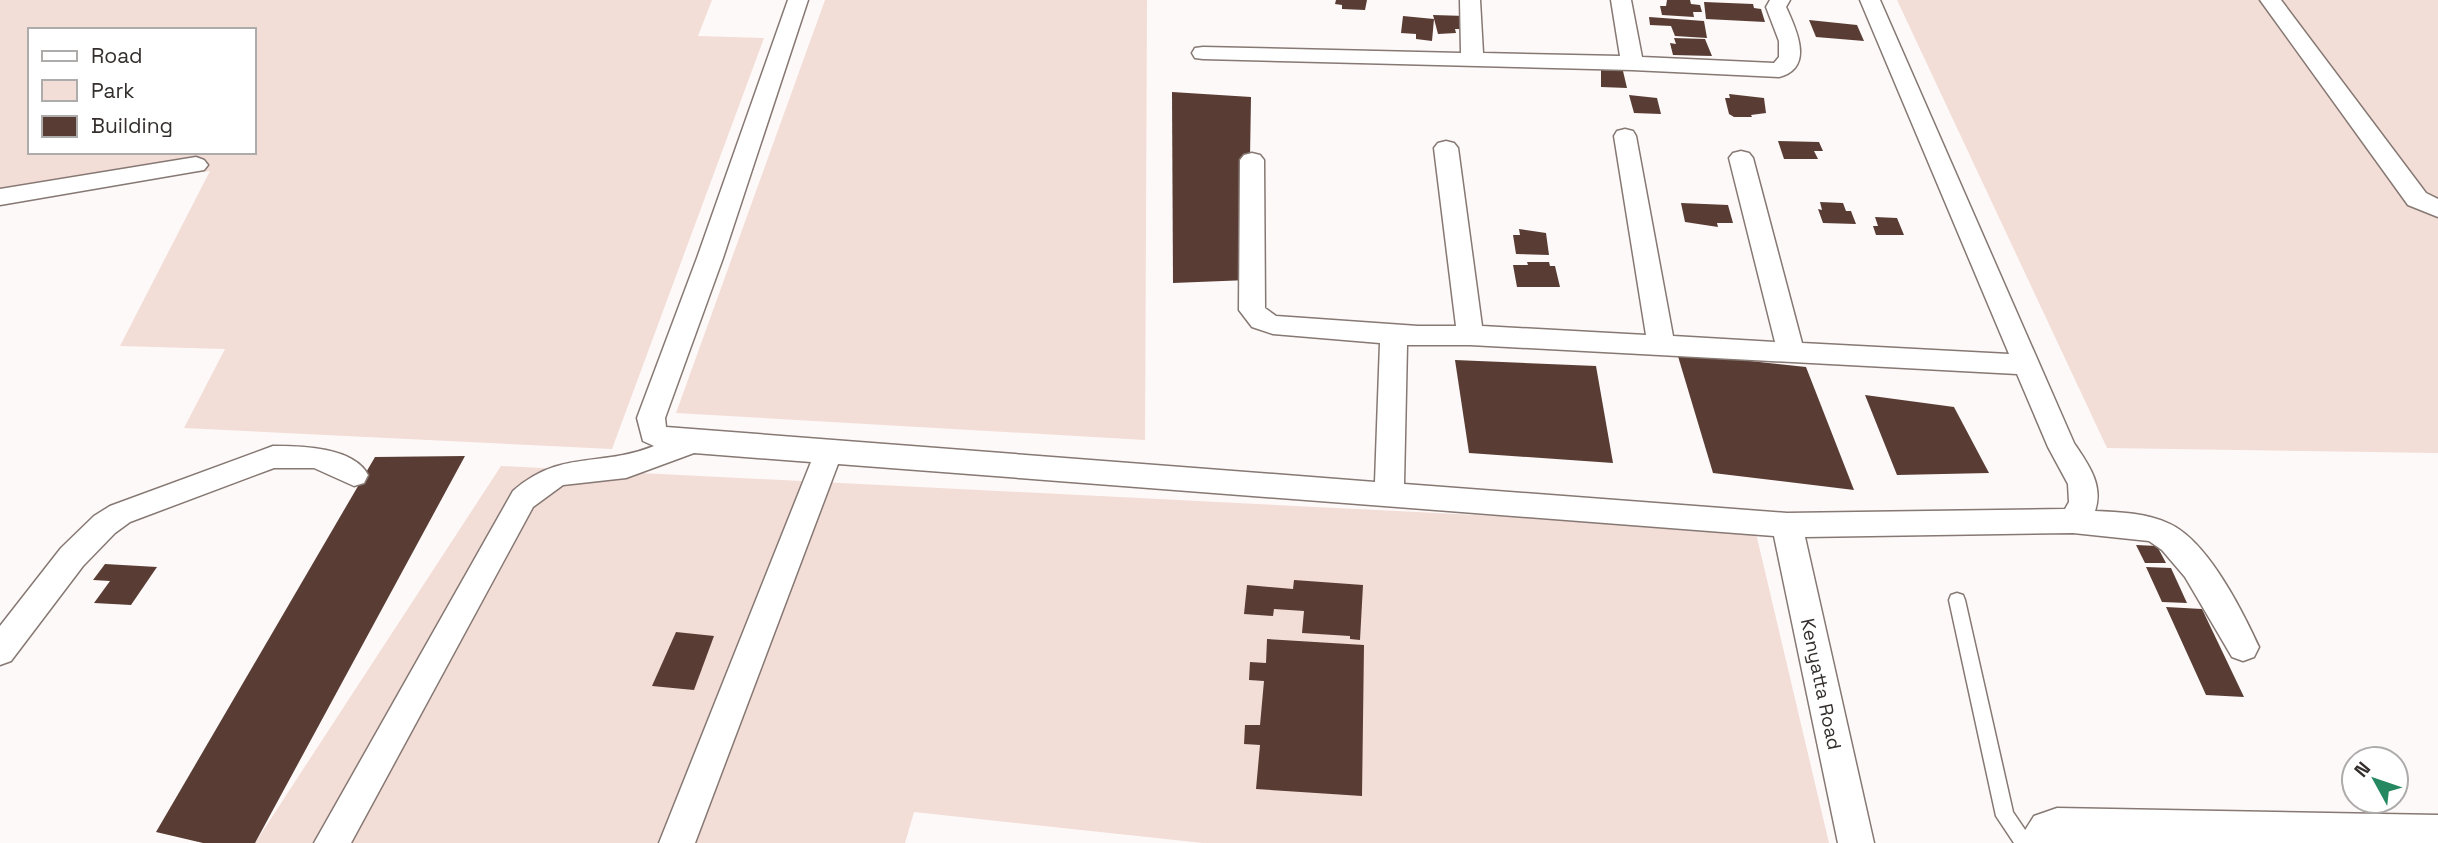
<svg xmlns="http://www.w3.org/2000/svg" width="2438" height="843" font-family="'Space Grotesk',sans-serif">
	<style>
		.green { fill: #f3ddd7; fill-rule: evenodd }
		.building { fill: #593d35 }
		.lines { fill: none; stroke-linecap: round; stroke-linejoin: round }
		.service-casing { stroke: #867873; stroke-width: 3 }
		.minor-casing { stroke: #867873; stroke-width: 3 }
		.service { fill: #fff; fill-rule: evenodd }
		.minor { fill: #fff; fill-rule: evenodd }
		.labels { text-anchor: middle; dominant-baseline: central; stroke-width: 7; stroke-linejoin: round; paint-order: stroke }
		.street-label { font-size: 19px; fill: #342e2c; stroke: #fff }
	</style>
	<rect width="100%" height="100%" fill="#fdf9f8"/>
	<g class="green">
		<path d="M 0,0 L 712,0 L 698,36 L 764,38 L 612,449 L 184,428 L 225,349 L 120,346 L 210,171 L 0,195 ZM 30,30 L 254,30 L 254,152 L 30,152 Z"/>
		<polygon points="825,0 1147,0 1145,440 676,413"/>
		<polygon points="1897,0 2438,0 2438,453 2107,448"/>
		<polygon points="501,466 1755,529 1829,843 1203,843 914,812 905,843 255,843"/>
	</g>
	<g class="building">
		<polygon points="1336,0 1367,0 1365,10 1342,9 1342,5 1335,4"/>
		<polygon points="1667,0 1690,0 1691,4 1700,5 1702,12 1693,12 1694,17 1662,15 1660,6 1666,6"/>
		<polygon points="1704,2 1753,4 1754,8 1761,9 1765,22 1706,19"/>
		<polygon points="1433,15 1466,16 1463,29 1455,29 1456,33 1438,34"/>
		<polygon points="1403,16 1434,19 1432,41 1416,39 1416,34 1401,33"/>
		<polygon points="1649,17 1704,21 1707,38 1675,36 1671,26 1650,25"/>
		<polygon points="1809,20 1857,25 1864,41 1816,37"/>
		<polygon points="1674,38 1705,39 1712,56 1673,55 1670,43 1676,44"/>
		<polygon points="1601,70 1623,71 1627,88 1601,87"/>
		<polygon points="1172,92 1251,97 1248,280 1173,283"/>
		<polygon points="1729,94 1764,98 1766,113 1751,115 1752,117 1734,117 1729,114 1725,98 1730,98"/>
		<polygon points="1629,95 1657,98 1661,114 1634,113"/>
		<polygon points="1778,141 1819,142 1823,151 1814,151 1818,159 1784,159"/>
		<polygon points="1820,202 1843,203 1846,211 1851,211 1856,224 1823,223 1818,209 1822,210"/>
		<polygon points="1681,203 1728,205 1733,223 1717,223 1718,227 1685,222"/>
		<polygon points="1875,217 1897,218 1904,235 1876,235 1873,226 1878,226"/>
		<polygon points="1519,229 1546,233 1549,255 1516,254 1513,235 1520,235"/>
		<polygon points="1527,262 1549,262 1550,266 1555,266 1560,287 1517,287 1513,265 1528,265"/>
		<polygon points="1677,353 1806,367 1854,490 1713,473"/>
		<polygon points="1455,360 1596,366 1613,463 1469,453"/>
		<polygon points="1865,395 1954,407 1989,473 1897,475"/>
		<polygon points="465,456 255,843 203,843 156,832 375,457"/>
		<polygon points="2136,545 2157,546 2166,563 2145,563"/>
		<polygon points="105,564 157,567 131,605 94,603 110,581 93,580"/>
		<polygon points="2146,567 2171,568 2187,603 2162,602"/>
		<polygon points="1294,580 1363,585 1360,640 1350,639 1350,636 1302,633 1304,611 1274,609 1273,616 1244,614 1247,585 1293,589"/>
		<polygon points="2166,607 2202,609 2244,697 2206,695"/>
		<polygon points="676,632 714,636 694,690 652,686"/>
		<polygon points="1267,639 1364,645 1362,796 1256,789 1260,745 1244,744 1245,725 1260,725 1264,681 1249,680 1250,662 1266,663"/>
	</g>
	<g class="lines">
		<g class="service-casing">
			<polygon id="service" points="1957,593 1963,595 1965,600 2013,812 2034,843 2014,843 1996,816 1949,600 1951,595"/>
		</g>
		<g class="minor-casing">
			<g id="minor">
				<path d="M 788,0 L 808,0 L 723,258 L 665,418 L 666,427 L 1375,482 L 1380,343 L 1273,334 L 1252,327 L 1239,310 L 1240,160 L 1244,155 L 1252,153 L 1260,155 L 1264,160 L 1265,308 L 1276,316 L 1418,326 L 1456,326 L 1434,148 L 1438,143 L 1446,141 L 1454,143 L 1458,148 L 1482,326 L 1646,335 L 1614,136 L 1617,131 L 1625,129 L 1633,131 L 1636,136 L 1673,336 L 1775,342 L 1729,158 L 1733,153 L 1741,151 L 1749,153 L 1753,158 L 1802,343 L 2009,354 L 1860,0 L 1880,0 L 2074,443 C 2088,464 2104,485 2095,511 C 2120,512 2147,513 2170,524 C 2208,542 2242,610 2259,647 L 2254,657 L 2243,661 L 2232,657 L 2185,577 L 2162,550 L 2149,541 L 2073,533 L 1805,537 L 1874,843 L 1838,843 L 1774,536 L 838,464 L 695,843 L 659,843 L 811,462 L 694,453 L 626,478 L 563,485 L 533,507 L 351,843 L 314,843 L 513,491 C 561,449 599,468 654,446 L 643,441 L 637,418 L 697,258 ZM 1407,345 L 1470,345 L 2017,374 L 2048,447 L 2068,484 L 2069,502 L 2065,509 L 1787,513 L 1404,484 Z"/>
				<path d="M 1460,0 L 1480,0 L 1483,53 L 1620,56 L 1611,0 L 1631,0 L 1642,57 L 1774,63 L 1779,57 L 1779,41 L 1766,7 L 1770,0 L 1790,0 L 1786,7 C 1796,29 1815,68 1779,77 L 1632,70 L 1203,59 L 1195,58 L 1192,53 L 1195,48 L 1203,47 L 1461,53 Z"/>
				<polygon points="2260,0 2281,0 2426,193 2438,199 2438,217 2408,205"/>
				<polygon points="196,157 204,160 208,165 204,170 0,205 0,189"/>
				<path d="M 273,446 C 301,446 354,447 368,475 L 364,483 L 354,486 L 314,468 L 274,468 L 130,522 L 115,533 L 83,566 L 11,661 L 0,665 L 0,626 L 61,548 L 94,516 L 110,506 Z"/>
				<polygon points="2057,808 2438,815 2438,843 2017,843 2034,816"/>
			</g>
		</g>
		<use href="#service" class="service"/>
		<use href="#minor" class="minor"/>
	</g>
	<g class="labels">
		<g class="street-label">
			<text transform="translate(1821 684) rotate(78)">Kenyatta Road</text>
		</g>
	</g>
	<rect x="28" y="28" width="228" height="126" fill="#ffffff" stroke="#aeabab" stroke-width="2"/>
	<rect x="42" y="51" width="35" height="10" fill="#ffffff" stroke="#aeabab" stroke-width="2"/>
	<text x="91" y="63" font-size="21" fill="#342e2c">Road</text>
	<rect x="42" y="80" width="35" height="21" fill="#f3ddd7" stroke="#aeabab" stroke-width="2"/>
	<text x="91" y="98" font-size="21" fill="#342e2c">Park</text>
	<rect x="42" y="116" width="35" height="21" fill="#593d35" stroke="#aeabab" stroke-width="2"/>
	<text x="91" y="133" font-size="21" fill="#342e2c">Building</text>
	<g transform="translate(2375 780) rotate(310)"><circle r="33" fill="#ffffff" stroke="#aeabab" stroke-width="2"/>
	<path d="M0-5L12 26L0 18L-12 26Z" fill="#268861"/>
	<text y="-10" font-size="19" font-weight="bold" text-anchor="middle" fill="#342e2c">N</text>
	</g>
</svg>
